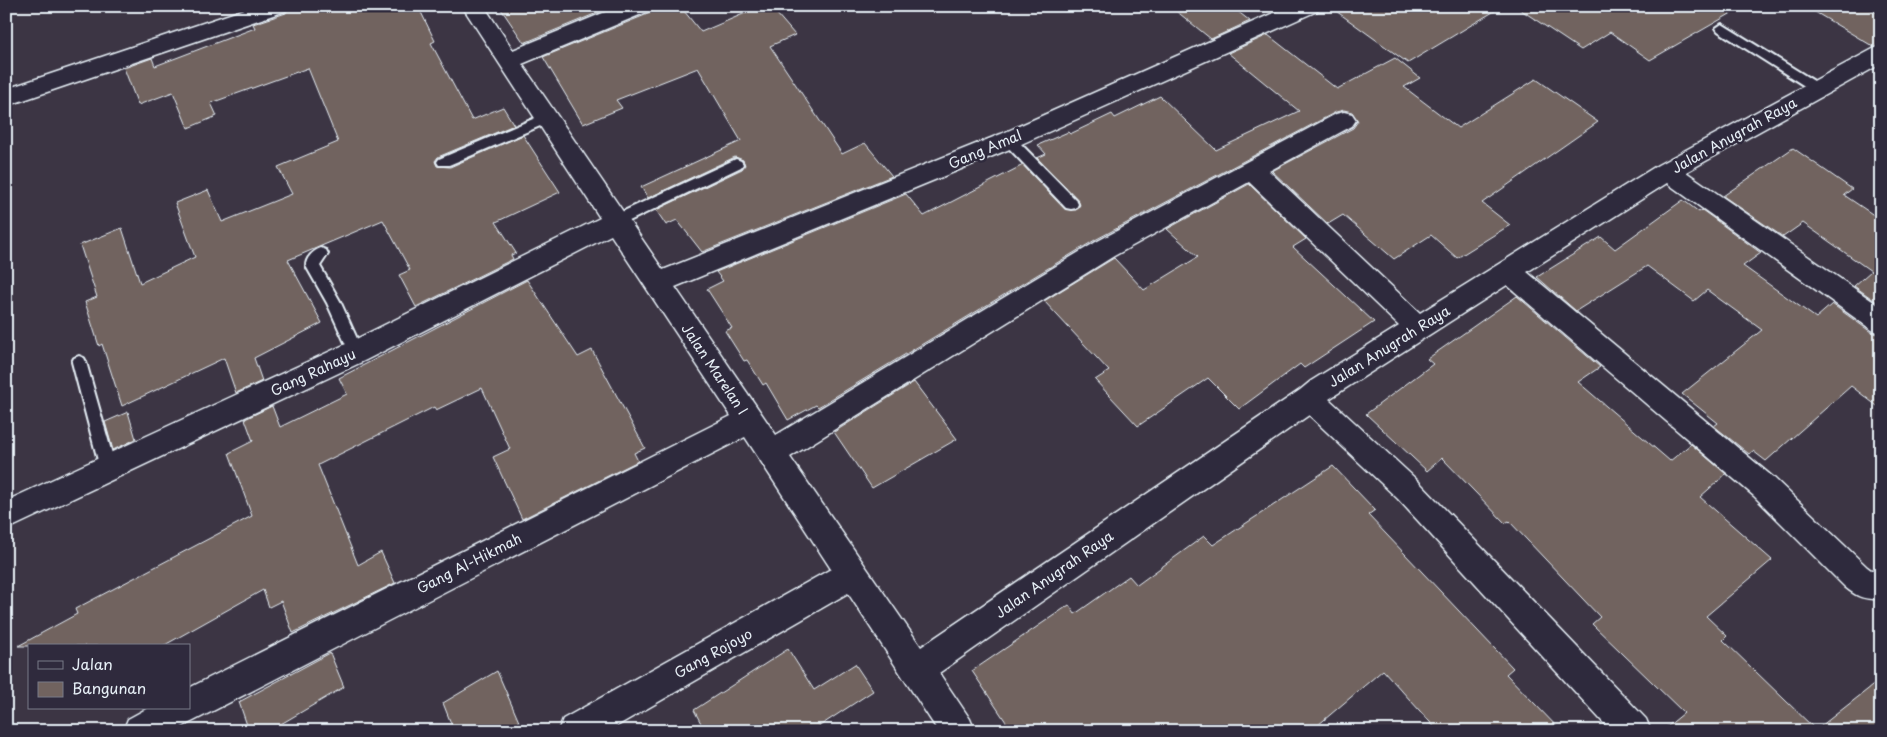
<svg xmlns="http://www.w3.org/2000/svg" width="1887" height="737" font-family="'Playpen Sans',sans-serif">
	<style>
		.building { fill: #71635f; stroke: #e8f1f8 }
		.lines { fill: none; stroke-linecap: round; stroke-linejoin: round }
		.lane-casing { stroke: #e8f1f8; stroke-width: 4 }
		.street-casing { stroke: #e8f1f8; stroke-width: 3 }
		.lane { fill: #2f2a3d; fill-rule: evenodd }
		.street { fill: #2f2a3d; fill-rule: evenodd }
		.labels { text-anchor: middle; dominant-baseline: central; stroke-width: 5; stroke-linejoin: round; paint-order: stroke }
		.street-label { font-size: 14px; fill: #e8f1f8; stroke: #2f2a3d }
	</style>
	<rect width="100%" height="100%" fill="#3c3544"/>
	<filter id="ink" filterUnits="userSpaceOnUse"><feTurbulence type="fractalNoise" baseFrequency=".02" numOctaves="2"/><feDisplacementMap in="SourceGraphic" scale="10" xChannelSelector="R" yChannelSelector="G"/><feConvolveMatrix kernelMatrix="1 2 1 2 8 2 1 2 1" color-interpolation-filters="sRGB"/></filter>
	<g filter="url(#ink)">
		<g class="building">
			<polygon points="290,6 418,6 435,41 431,43 472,120 503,107 514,125 438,157 435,161 437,166 450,167 523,135 560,192 496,222 516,253 511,255 513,259 416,307 399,275 410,270 383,220 288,260 322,323 254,358 262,381 236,393 224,358 122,406 102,344 99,346 85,302 97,297 80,245 122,228 140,283 195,257 175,203 208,190 222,222 292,194 278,167 338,142 308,68 211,103 217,116 188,128 173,92 138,105 124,68 152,58 155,66 255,28 253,24 286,13"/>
			<polygon points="499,6 614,6 524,43"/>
			<polygon points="654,6 680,6 701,32 762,6 770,6 795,35 770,46 842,154 865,143 892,176 702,252 677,220 666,225 656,210 742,169 745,165 743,160 735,157 648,198 641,187 741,141 698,68 616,100 622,108 583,124 543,57 650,13"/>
			<polygon points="1170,6 1231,6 1250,21 1211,39"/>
			<polygon points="1329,6 1503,6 1408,63"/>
			<polygon points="1515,6 1744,6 1650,60 1610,32 1581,50"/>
			<polygon points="1805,6 1865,6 1881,15 1881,44 1874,47"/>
			<polygon points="1268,35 1337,89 1395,58 1420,78 1404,87 1458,128 1536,79 1598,122 1482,203 1510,225 1457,258 1431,235 1394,259 1343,215 1328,224 1272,171 1353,128 1358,121 1352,112 1344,110 1336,112 1095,240 818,407 816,405 788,420 766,383 763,385 747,360 744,361 725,331 732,328 707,289 723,281 716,272 906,194 924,216 1023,165 1065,209 1076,210 1080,205 1077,199 1037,158 1046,154 1038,145 1068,132 1070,134 1112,114 1115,118 1160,96 1216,150 1299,111 1228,53"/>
			<polygon points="1793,148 1852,189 1844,195 1881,220 1881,305 1854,286 1871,271 1803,223 1783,237 1723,196"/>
			<polygon points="1249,184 1306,239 1293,247 1374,322 1304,368 1300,364 1239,409 1208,378 1138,426 1095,380 1109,371 1044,301 1114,258 1144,290 1198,257 1167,229"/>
			<polygon points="1683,200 1699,212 1702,210 1761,253 1743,266 1816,318 1832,304 1871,332 1881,335 1881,409 1851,386 1766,461 1753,451 1749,454 1714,426 1718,423 1682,394 1762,330 1707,290 1694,301 1647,266 1576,311 1537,277 1601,237 1615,249"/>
			<polygon points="527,280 578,357 592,350 645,448 634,453 638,461 522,519 493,457 510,449 482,388 436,410 434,407 318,465 358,565 381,552 395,583 293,633 281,601 269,607 263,590 163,646 18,646 77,614 75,609 252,516 229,453 253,441 245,419 272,406 280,427 347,394 339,378"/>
			<polygon points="1517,296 1600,367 1578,382 1670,461 1691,444 1726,474 1700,497 1772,560 1706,616 1727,636 1723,640 1816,730 1881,679 1881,731 1662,731 1684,713 1592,624 1600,617 1509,521 1505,523 1442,458 1427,471 1366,414 1433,364 1427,359"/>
			<polygon points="914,382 957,439 872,488 834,432"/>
			<polygon points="128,412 136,439 113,450 105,422"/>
			<polygon points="1333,466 1375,510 1368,515 1513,668 1506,674 1561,731 1438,731 1383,670 1311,731 1012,731 972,671 1069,605 1075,614 1129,576 1137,585 1204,536 1213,545"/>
			<polygon points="788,649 814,690 855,664 873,691 812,731 705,731 694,710"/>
			<polygon points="330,653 344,687 269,731 249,731 239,702"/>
			<polygon points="497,671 523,731 454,731 443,703"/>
		</g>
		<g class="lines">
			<g class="lane-casing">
				<g id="lane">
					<polygon points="1722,24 1822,86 1824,89 1822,92 1814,92 1718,31 1716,28"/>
					<polygon points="547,113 552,115 553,118 552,121 449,165 439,165 437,162 439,159"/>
					<polygon points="1009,135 1014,137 1076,200 1078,204 1076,208 1071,209 1066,208 1004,143 1003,140 1004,137"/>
					<polygon points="736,159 741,161 743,164 741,167 621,225 616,226 611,225 609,221 611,217"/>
					<path d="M 321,248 L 326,250 L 328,254 L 320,266 L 340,301 L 363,352 L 361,356 L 356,358 L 351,356 L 327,303 L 306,266 C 306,258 313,251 321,248 Z"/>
					<polygon points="79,356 84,358 86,362 116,468 114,473 108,475 102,473 100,468 72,362 74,358"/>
				</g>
			</g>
			<g class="street-casing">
				<g id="street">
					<polygon points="254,6 288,6 285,11 6,106 6,89"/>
					<path d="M 462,6 L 484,6 L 513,50 L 620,6 L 652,6 L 649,11 L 522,64 L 663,270 L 1001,134 L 1289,6 L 1320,6 L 1317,11 L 1017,146 L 675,287 L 776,435 L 1096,242 L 1336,114 L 1344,112 L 1352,114 L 1356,120 L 1352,126 L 1269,171 L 1420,313 L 1658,165 L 1873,49 L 1881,46 L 1881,64 L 1686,172 L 1881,307 L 1881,333 L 1872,330 L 1667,183 L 1527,272 L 1774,478 L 1867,567 L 1871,570 L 1881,569 L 1881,599 C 1865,600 1857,597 1845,587 L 1754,496 L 1507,285 L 1329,399 L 1418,481 L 1646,719 L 1651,731 L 1611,731 L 1398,499 L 1309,415 L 939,673 L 970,719 L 975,731 L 938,731 L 848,593 L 608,731 L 558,731 L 563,719 L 831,569 L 745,437 L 174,731 L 123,731 L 128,719 L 148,708 L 189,708 L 189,688 L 731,416 L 611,235 L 366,360 L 6,530 L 6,501 L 346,344 L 600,218 ZM 1249,182 L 1399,326 L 1311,381 L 1300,390 L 921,647 L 790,457 L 1114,256 Z"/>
				</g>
			</g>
			<use href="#lane" class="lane"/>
			<use href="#street" class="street"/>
		</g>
	</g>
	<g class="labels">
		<g class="street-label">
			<text transform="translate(1734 135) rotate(-29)">Jalan Anugrah Raya</text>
			<text transform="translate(985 149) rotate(-23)">Gang Amal</text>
			<text transform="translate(1389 346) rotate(-32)">Jalan Anugrah Raya</text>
			<text transform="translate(715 369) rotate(56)">Jalan Marelan I</text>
			<text transform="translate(313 372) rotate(-25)">Gang Rahayu</text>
			<text transform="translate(469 563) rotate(-27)">Gang Al-Hikmah</text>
			<text transform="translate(1054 574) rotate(-35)">Jalan Anugrah Raya</text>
			<text transform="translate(713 653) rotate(-29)">Gang Rojoyo</text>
		</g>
	</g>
	<rect width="1887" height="737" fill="none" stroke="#2f2a3d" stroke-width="25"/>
	<rect x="12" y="12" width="1862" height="712" fill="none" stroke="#e8f1f8" stroke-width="2" filter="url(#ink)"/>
	<rect x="28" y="644" width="162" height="65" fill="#2f2a3d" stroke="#797a88"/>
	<rect x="38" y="661" width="25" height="8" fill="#2f2a3d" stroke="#797a88"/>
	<text x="72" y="670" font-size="15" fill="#e8f1f8">Jalan</text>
	<rect x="38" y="682" width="25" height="15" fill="#71635f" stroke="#797a88"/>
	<text x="72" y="694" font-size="15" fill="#e8f1f8">Bangunan</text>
</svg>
